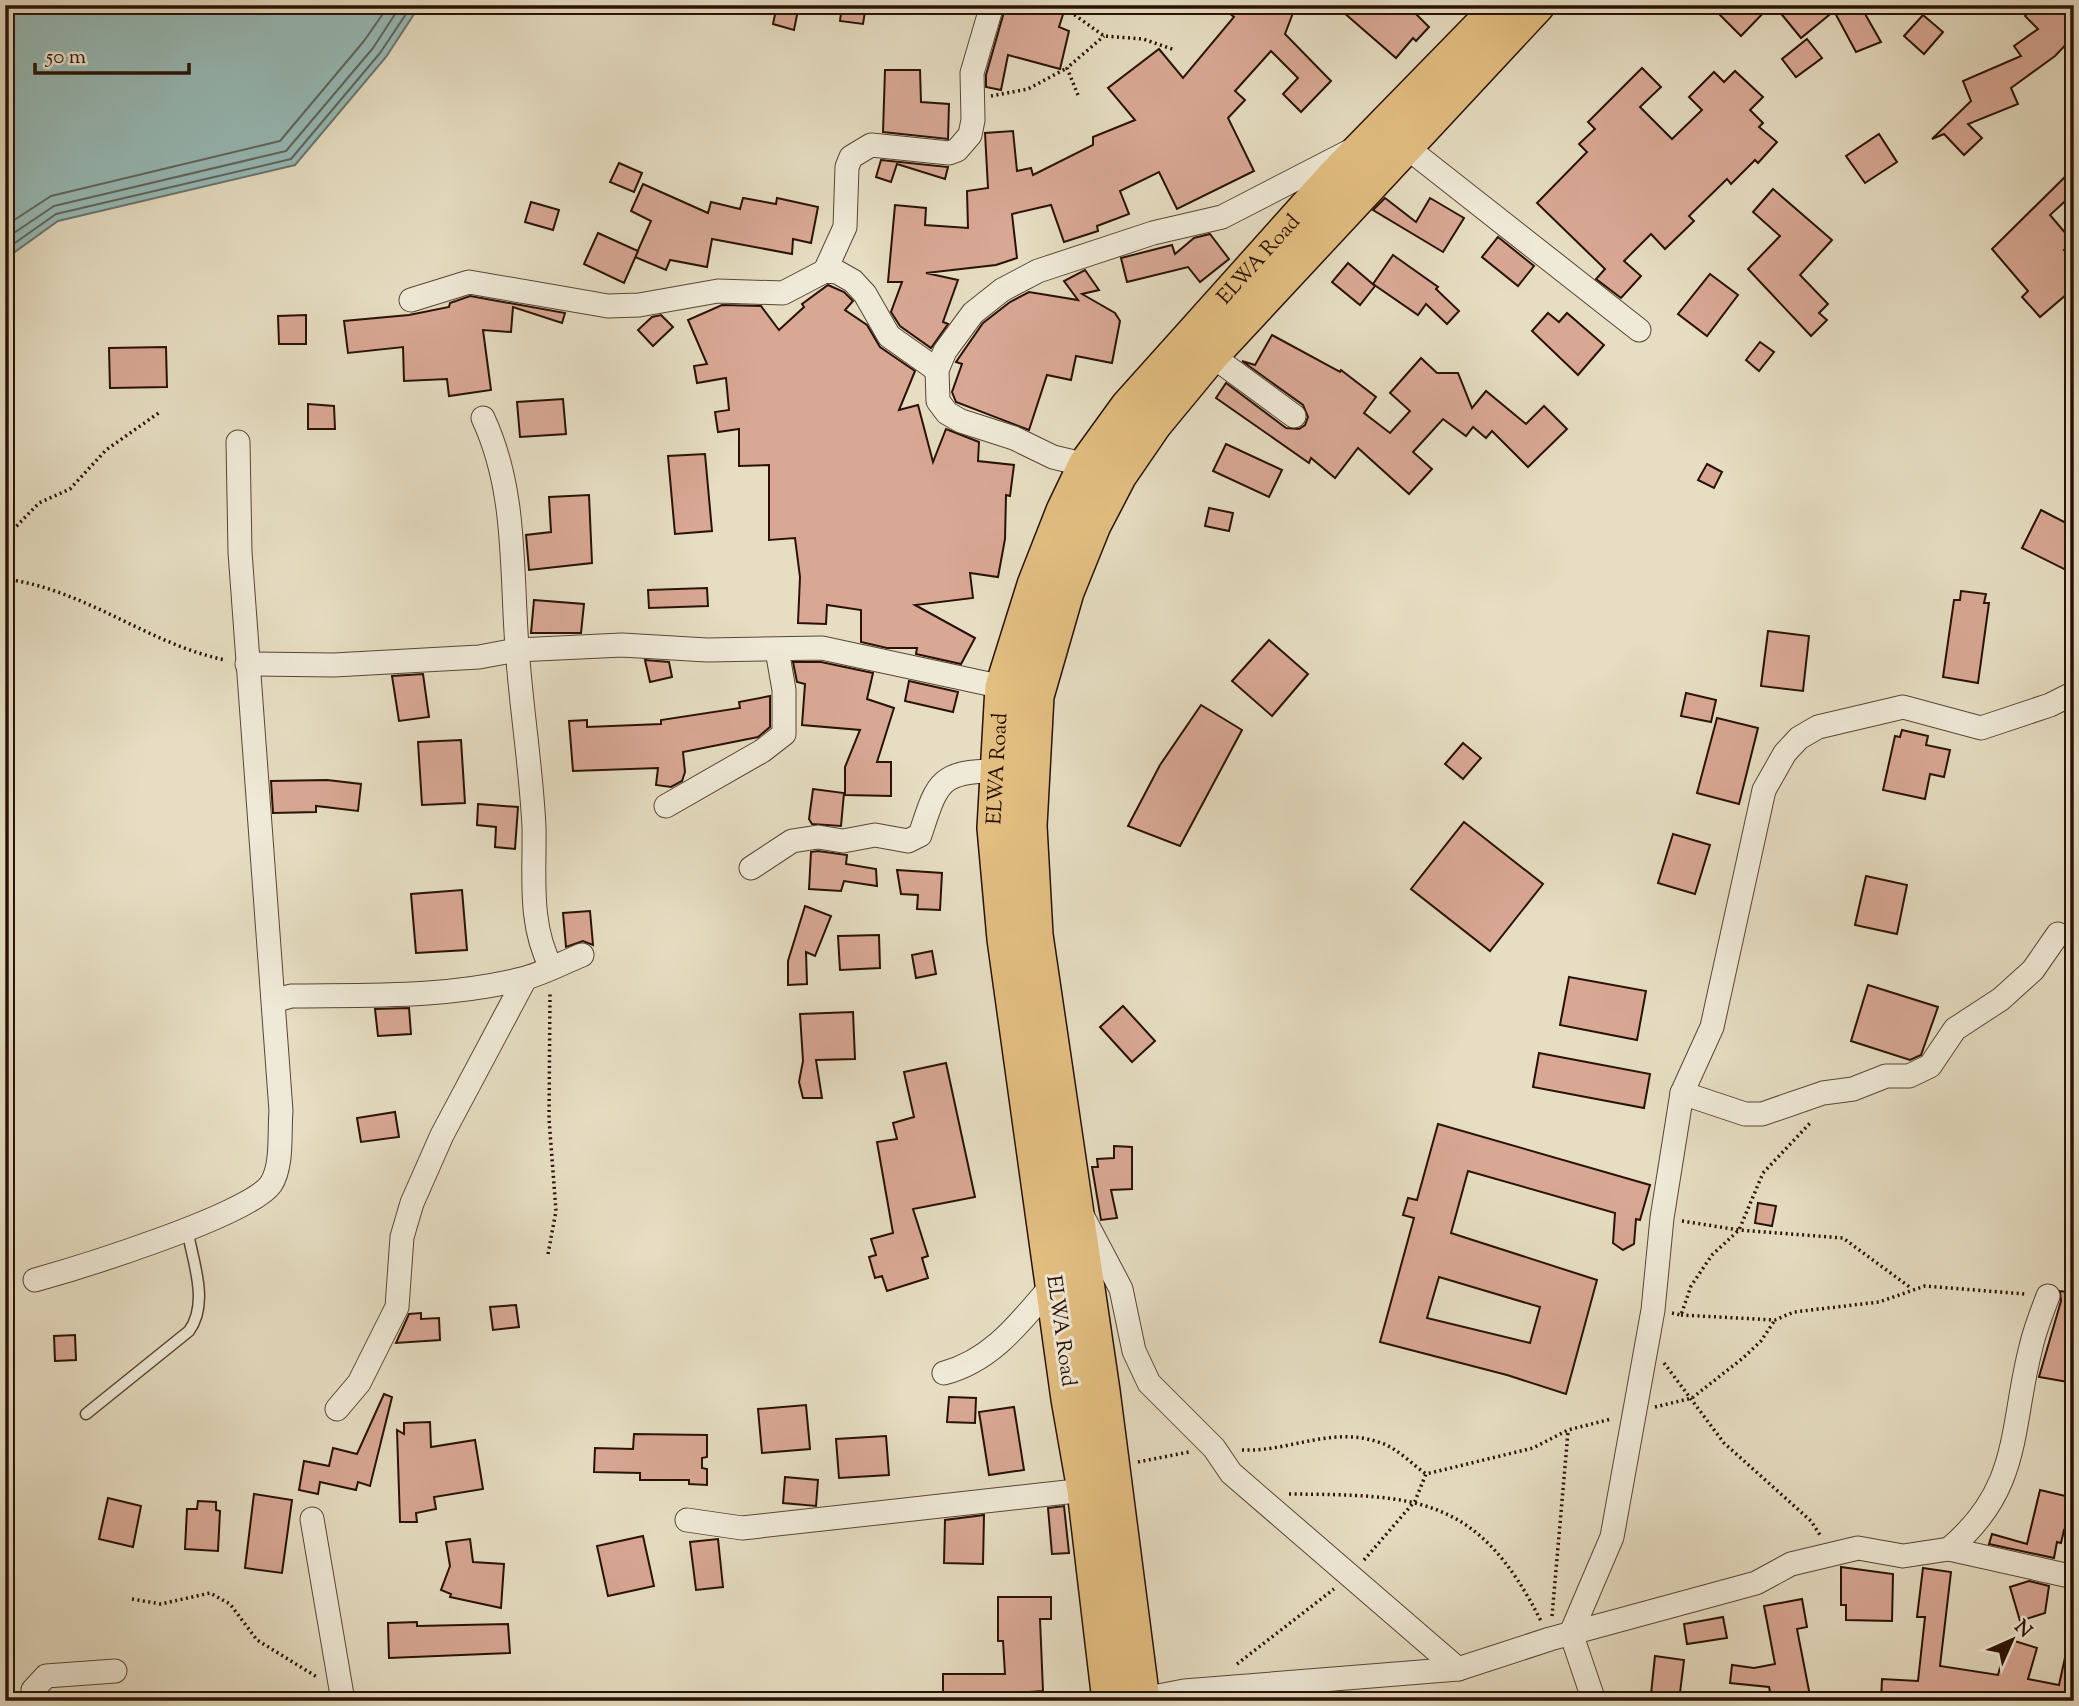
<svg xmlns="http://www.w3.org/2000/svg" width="2079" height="1706" font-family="'Sorts Mill Goudy',serif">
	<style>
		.water { fill: #97bbb8; stroke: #6b7770; stroke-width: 2 }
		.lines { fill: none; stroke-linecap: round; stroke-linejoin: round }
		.shore { stroke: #60665e; stroke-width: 2 }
		.building { fill: #d9a895; stroke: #291205; stroke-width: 2; fill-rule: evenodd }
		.service-casing { stroke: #584534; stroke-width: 13 }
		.minor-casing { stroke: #584534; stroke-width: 25 }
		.primary-casing { stroke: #291205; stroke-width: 38 }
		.path { stroke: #291205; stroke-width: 3.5; stroke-dasharray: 2 3.5; stroke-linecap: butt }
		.service { stroke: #efe9d7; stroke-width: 10 }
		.minor { stroke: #efe9d7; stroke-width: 23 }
		.primary { stroke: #e3be81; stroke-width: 35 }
		.labels { text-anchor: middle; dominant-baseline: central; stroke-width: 6; stroke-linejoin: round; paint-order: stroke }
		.street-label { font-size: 21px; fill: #291205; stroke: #efe9d7 }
	</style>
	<rect width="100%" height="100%" fill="#e6ddc2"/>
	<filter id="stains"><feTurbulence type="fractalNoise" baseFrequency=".00286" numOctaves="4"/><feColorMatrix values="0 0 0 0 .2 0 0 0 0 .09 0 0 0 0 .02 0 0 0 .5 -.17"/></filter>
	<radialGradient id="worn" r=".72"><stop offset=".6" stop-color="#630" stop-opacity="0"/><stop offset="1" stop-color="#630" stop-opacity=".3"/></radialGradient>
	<polygon class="water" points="5,5 420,5 386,57 295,165 58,221 5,259"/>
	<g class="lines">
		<g class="shore">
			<polyline points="5,226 51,196 280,141 364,41 389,5"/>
			<polyline points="5,239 54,206 286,151 373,48 401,5"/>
			<polyline points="5,250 56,214 291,159 380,53 412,5"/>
		</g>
	</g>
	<g class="building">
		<polygon points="777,5 799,5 794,30 773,24"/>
		<polygon points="842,5 866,5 863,24 840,21"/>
		<polygon points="1006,5 1066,5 1059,27 1069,31 1060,69 1008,55 1001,90 986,87 986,75"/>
		<polygon points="1219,5 1296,5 1285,34 1331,81 1301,112 1283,94 1298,78 1271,51 1235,91 1245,100 1228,118 1254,171 1177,209 1159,172 1120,191 1129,214 1097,226 1098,231 1064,242 1051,205 1012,214 1017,258 996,265 926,273 958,280 943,322 948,324 931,348 900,326 891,312 902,282 888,282 895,205 926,208 925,225 968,228 967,191 988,188 985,133 1013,131 1017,171 1031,168 1033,175 1093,145 1093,137 1135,120 1108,88 1159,49 1183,78 1234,17"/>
		<polygon points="1335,5 1407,5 1429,27 1416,41 1413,38 1396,58"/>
		<polygon points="1710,5 1771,5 1741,36"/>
		<polygon points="1774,5 1860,5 1881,42 1856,52 1834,11 1801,38"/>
		<polygon points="2035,5 2064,5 2074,15 2074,36 2055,56 2011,88 2018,104 1968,124 1982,138 1964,155 1944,134 1932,139 1971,101 1963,81 2021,56 2014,46 2038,29 2025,16"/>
		<polygon points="1923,15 1943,32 1924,54 1904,36"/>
		<polygon points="1807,39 1822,58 1796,77 1782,59"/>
		<polygon points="1642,68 1661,87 1640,107 1672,139 1702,110 1689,97 1714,72 1724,82 1735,71 1763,97 1750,110 1763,123 1759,127 1777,142 1758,163 1755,160 1731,184 1727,179 1689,216 1694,221 1665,249 1651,234 1624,261 1641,276 1621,298 1596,279 1605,269 1537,203 1587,152 1579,144 1595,129 1588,122"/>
		<polygon points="885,70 920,70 921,102 949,104 948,139 883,132"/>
		<polygon points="1879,134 1897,162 1865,183 1846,156"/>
		<polygon points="881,160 948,167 945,179 897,164 891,182 876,177"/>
		<polygon points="619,163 642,173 634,192 610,182"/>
		<polygon points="2074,168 2074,193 2050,215 2073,242 2064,250 2074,261 2074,288 2040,317 2022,297 2028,291 1992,249"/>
		<polygon points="643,184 708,213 711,202 740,209 743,198 776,204 777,198 818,207 811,243 793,239 792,254 712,239 707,267 670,260 666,270 635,257 651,221 631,211"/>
		<polygon points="1773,189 1832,240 1800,275 1828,304 1819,313 1827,320 1811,336 1748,269 1780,236 1753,212"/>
		<polygon points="1385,198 1416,222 1430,198 1464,218 1443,252 1373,210"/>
		<polygon points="531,202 559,210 553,230 525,222"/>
		<polygon points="598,233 638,251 624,283 584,264"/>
		<polygon points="1210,234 1229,259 1200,282 1188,267 1127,282 1121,258 1172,245 1175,254 1194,238"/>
		<polygon points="1498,237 1534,266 1518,286 1482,257"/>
		<polygon points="1393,255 1438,287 1436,289 1459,311 1447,324 1426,304 1418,315 1373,284"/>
		<polygon points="1348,263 1375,286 1360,305 1332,282"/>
		<polygon points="1085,270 1099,290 1082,294 1115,313 1120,321 1112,363 1076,356 1071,380 1047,375 1029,430 956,402 952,392 962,364 956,362 983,323 1010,302 1029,292 1078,300 1064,281"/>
		<polygon points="1710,274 1738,295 1707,336 1678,314"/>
		<polygon points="828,285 844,292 853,301 845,310 867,325 880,347 915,371 899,410 918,405 933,462 946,429 979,442 978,461 1014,465 1010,496 1006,495 1005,539 998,577 970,573 973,598 915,605 975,638 961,664 916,654 917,648 887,648 861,642 861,610 827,605 826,624 798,623 800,577 795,538 769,540 769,465 739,466 739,429 718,432 715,412 729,410 726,378 697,383 694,366 707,364 688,320 722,305 761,306 779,330 804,307 802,304"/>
		<polygon points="470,296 565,313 562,323 513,307 511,332 483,330 491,390 449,396 447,379 404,381 403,347 348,353 344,321 409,315 449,307 450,303"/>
		<polygon points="1548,313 1559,322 1567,313 1604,345 1578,375 1532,331"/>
		<polygon points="306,315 306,344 279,344 278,316"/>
		<polygon points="661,315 673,327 653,346 638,330 652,317"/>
		<polygon points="1272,335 1340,372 1341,370 1376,397 1364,413 1390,433 1410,411 1390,393 1421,358 1437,373 1458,373 1472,408 1486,391 1526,424 1544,406 1567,429 1528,467 1492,431 1486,438 1473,427 1466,436 1443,419 1413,452 1432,469 1409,494 1358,448 1335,478 1311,458 1309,463 1216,398 1226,383 1286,428 1299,429 1305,425 1308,417 1303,405 1242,361 1255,365"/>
		<polygon points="1760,342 1774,352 1759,371 1746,360"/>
		<polygon points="166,347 167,387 110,388 109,348"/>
		<polygon points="563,399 566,434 520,437 517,402"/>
		<polygon points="308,404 334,406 335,429 308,429"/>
		<polygon points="1226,444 1282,470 1269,497 1213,471"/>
		<polygon points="705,454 712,531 675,534 668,456"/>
		<polygon points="1707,464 1722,472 1714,488 1698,480"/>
		<polygon points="589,495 592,563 529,570 526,535 551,532 549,497"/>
		<polygon points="1209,508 1233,513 1229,531 1205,526"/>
		<polygon points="2041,510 2074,527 2074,574 2022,548"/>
		<polygon points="707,588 708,606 649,608 648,590"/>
		<polygon points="1961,591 1986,594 1984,603 1989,603 1978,683 1943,677 1954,600 1960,600"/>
		<polygon points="534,600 584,604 581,633 531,633"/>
		<polygon points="1768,631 1809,636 1803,691 1761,686"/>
		<polygon points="1269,640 1308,674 1272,716 1232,681"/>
		<polygon points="645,660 669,662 672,677 650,682"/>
		<polygon points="793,662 821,662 873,673 867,699 894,708 877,762 891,762 891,796 845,795 845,767 860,730 802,725 805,684 797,682"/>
		<polygon points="423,674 429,717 399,721 392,676"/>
		<polygon points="909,681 958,692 953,712 905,701"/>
		<polygon points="1686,693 1716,700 1711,722 1681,716"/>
		<polygon points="770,696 770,727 758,737 683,752 685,772 682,781 671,787 656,785 658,768 573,771 569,721 587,720 587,727 661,724 661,720 740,708 739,702"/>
		<polygon points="1201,705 1242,730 1180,846 1128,826 1160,765"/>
		<polygon points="1717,718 1758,728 1739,804 1697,793"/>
		<polygon points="1902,730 1928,736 1926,745 1950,750 1944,777 1930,774 1925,799 1883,790 1895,736 1900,737"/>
		<polygon points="461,740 465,803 422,805 418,742"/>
		<polygon points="1463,743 1481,758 1463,779 1445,764"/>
		<polygon points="327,780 361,784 358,811 316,806 316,812 273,813 271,781"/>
		<polygon points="813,789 844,793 841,826 812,824 809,819"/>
		<polygon points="478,804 518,807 515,849 495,847 496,827 477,825"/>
		<polygon points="1464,822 1543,884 1490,951 1411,889"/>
		<polygon points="1673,834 1710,845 1695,894 1658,883"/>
		<polygon points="818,851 847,855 846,864 876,869 877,886 844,881 841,891 809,889 811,852"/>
		<polygon points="897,870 942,873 940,910 917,909 918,895 901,894"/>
		<polygon points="1866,876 1907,885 1897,934 1855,925"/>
		<polygon points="462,890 467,950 416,953 411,894"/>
		<polygon points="805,906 831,916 815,956 806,952 807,984 788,985 788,961"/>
		<polygon points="590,911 593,945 583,941 566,947 563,913"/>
		<polygon points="879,935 880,968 840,970 838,936"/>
		<polygon points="932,951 936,974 916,978 912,955"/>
		<polygon points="1569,977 1646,991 1637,1040 1560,1025"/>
		<polygon points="1868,985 1938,1007 1921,1055 1910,1060 1851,1041"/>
		<polygon points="1123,1006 1155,1041 1132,1062 1100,1027"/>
		<polygon points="409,1008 411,1034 378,1036 375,1009"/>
		<polygon points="853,1012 855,1059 816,1060 822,1098 803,1098 799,1082 803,1061 800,1014"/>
		<polygon points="1539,1053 1650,1074 1644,1108 1533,1087"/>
		<polygon points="946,1063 975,1197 913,1209 928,1256 922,1258 928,1278 887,1291 882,1276 875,1278 869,1257 876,1255 871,1239 893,1233 877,1142 897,1139 893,1123 914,1117 904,1072"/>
		<polygon points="395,1112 399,1137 361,1142 357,1118"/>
		<path d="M 1438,1124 L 1650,1185 L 1640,1220 L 1636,1219 L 1634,1244 L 1623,1250 L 1613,1243 L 1615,1213 L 1468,1171 L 1451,1233 L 1597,1280 L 1566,1394 L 1507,1375 L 1380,1342 L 1414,1218 L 1403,1215 L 1408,1198 L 1417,1200 ZM 1439,1277 L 1540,1307 L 1530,1343 L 1427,1318 Z"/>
		<polygon points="1114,1146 1132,1147 1132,1189 1111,1190 1117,1218 1101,1220 1092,1167 1098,1167 1097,1159 1114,1158"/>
		<polygon points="1758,1203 1776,1206 1772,1226 1755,1223"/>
		<polygon points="2060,1291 2074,1293 2074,1383 2039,1377 2061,1301"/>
		<polygon points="516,1305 519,1327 493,1330 490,1307"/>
		<polygon points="421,1313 421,1319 439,1318 440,1340 396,1343 409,1314"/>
		<polygon points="75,1335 76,1360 55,1361 54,1336"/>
		<polygon points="384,1394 392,1397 370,1486 358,1482 356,1490 320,1482 318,1494 299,1490 304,1461 329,1466 333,1448 357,1454"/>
		<polygon points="949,1397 976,1398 975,1423 947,1422"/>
		<polygon points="806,1405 810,1449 762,1453 758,1409"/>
		<polygon points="1014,1407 1024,1470 989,1475 979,1412"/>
		<polygon points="430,1422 431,1447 475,1440 483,1489 434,1497 436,1509 416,1513 417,1522 400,1522 397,1430 404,1434 404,1423"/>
		<polygon points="634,1434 707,1435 707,1457 702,1458 702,1468 707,1469 707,1485 689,1484 689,1480 640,1480 640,1473 594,1472 595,1448 633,1449"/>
		<polygon points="886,1436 889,1475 839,1478 836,1439"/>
		<polygon points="785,1477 818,1480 816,1506 783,1503"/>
		<polygon points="2040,1490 2074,1498 2074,1532 2064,1530 2061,1543 2057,1542 2054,1558 1989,1544 1992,1534 2027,1544"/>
		<polygon points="254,1494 292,1500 282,1573 245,1568"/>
		<polygon points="108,1498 141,1506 133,1547 99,1539"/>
		<polygon points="198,1501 216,1502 216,1510 220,1511 218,1551 185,1549 187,1509 197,1509"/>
		<polygon points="1064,1506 1069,1553 1052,1554 1048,1508"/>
		<polygon points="984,1515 983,1564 944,1563 945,1520"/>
		<polygon points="643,1536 654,1586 608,1596 597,1546"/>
		<polygon points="470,1539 473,1562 504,1564 501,1608 450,1597 451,1594 441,1590 450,1566 446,1542"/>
		<polygon points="718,1539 723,1587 696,1590 690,1542"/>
		<polygon points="1841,1567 1893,1574 1892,1621 1846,1620 1846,1605 1841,1605"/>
		<polygon points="1923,1568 1951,1572 1940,1666 1998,1675 2008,1639 2037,1648 2028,1679 2059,1685 2066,1653 2074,1654 2074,1701 1881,1701 1882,1679 1918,1681 1925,1617 1917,1617"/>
		<polygon points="2029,1581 2049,1586 2045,1613 2020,1621 2010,1587"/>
		<polygon points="998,1597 1051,1597 1051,1619 1040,1619 1043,1691 943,1698 943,1674 1005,1674 1003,1641 998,1641"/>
		<polygon points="1802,1599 1807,1627 1797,1629 1811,1701 1772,1701 1769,1687 1730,1683 1732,1665 1754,1668 1775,1664 1764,1606"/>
		<polygon points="1723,1617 1727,1638 1687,1644 1684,1624"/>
		<polygon points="417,1622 417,1626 508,1624 510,1653 389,1658 388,1623"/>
		<polygon points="1655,1656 1684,1660 1679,1701 1660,1701 1660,1695 1651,1694"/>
	</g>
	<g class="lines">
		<g class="service-casing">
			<path id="service" d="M 86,1414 L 189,1331 C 210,1302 192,1260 187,1228"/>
		</g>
		<g class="minor-casing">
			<g id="minor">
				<polyline points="1405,146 1639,330"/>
				<polyline points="825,271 845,227 847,167 851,157 871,145 949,153 957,150 970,135 973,120 972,73 992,5"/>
				<polyline points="411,300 469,282 608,306 639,305 718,291 783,293 825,271 837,272 853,281 865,294 889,336 937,370"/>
				<polyline points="1211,355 1294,416"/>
				<path d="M 483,418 C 517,491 511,569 517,647 C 521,707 531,766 534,827 C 535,875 528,923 551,967"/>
				<polyline points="1086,465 1053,457 1014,438 961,421 947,413 938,401 937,370 945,351 973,313 1002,290 1038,271 1153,233 1222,217 1348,152"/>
				<polyline points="247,664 334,665 479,657 517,650 622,645 707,650 822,648 1003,687"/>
				<polyline points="666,806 762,751 784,734 784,690 777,650"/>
				<path d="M 751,868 L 792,841 L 818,837 L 843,841 L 875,835 L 908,841 L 920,835 C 937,784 938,771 996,771"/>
				<path d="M 274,1001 L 291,996 C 369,995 445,998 522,979 C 542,974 562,963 582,955"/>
				<polyline points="1682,1093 1745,1114 1762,1114 1823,1093 1853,1089 1886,1076 1909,1076 1930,1066 1955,1029 2001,999 2033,970 2058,934"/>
				<polyline points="1081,1213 1121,1289 1134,1351 1149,1383 1214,1448 1231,1473 1458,1669"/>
				<path d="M 35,1280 C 78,1268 250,1215 271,1184 C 283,1165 279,1133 281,1111 L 240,552 L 238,442"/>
				<path d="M 944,1373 C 993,1360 1021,1321 1053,1284"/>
				<polyline points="337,1409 359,1383 397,1307 402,1237 412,1203 442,1135 525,979"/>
				<polyline points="312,1519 343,1701"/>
				<polyline points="687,1520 742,1528 1085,1490"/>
				<path d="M 1949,1549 C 2022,1488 2010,1428 2031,1347 C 2035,1329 2042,1312 2048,1296"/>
				<polyline points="34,1701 33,1690 46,1676 115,1671"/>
				<polyline points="1132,1701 1184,1691 1458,1669 1550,1639 1756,1583 1791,1564 1858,1548 1903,1556 1949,1549 2074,1577"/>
				<polyline points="1594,1701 1571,1633 1612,1537 1653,1310 1662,1218 1682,1093 1712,1027 1764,790 1785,753 1799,738 1818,727 1903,707 1981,728 2050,705 2074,693"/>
			</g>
		</g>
		<g class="primary-casing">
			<g id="primary">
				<path id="s1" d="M 1110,1701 L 1085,1490 L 1069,1399 L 1005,939 L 995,828 L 1003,687 L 1035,585 L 1064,511 L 1086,465 L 1128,407 L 1335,176 L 1502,5"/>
				<polyline points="1142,1701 1102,1391 1035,935 1029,826 1036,696 1066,592 1093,525 1119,475 1154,424 1211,355 1537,5"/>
			</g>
		</g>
		<g class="path">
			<polyline points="1071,5 1072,13 1104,36 1143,39 1175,50"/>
			<polyline points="1078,95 1067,68 1104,36"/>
			<polyline points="991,96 1028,89 1067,68"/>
			<polyline points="5,538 39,503 70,489 106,450 160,412"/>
			<path d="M 5,579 C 85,589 148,644 225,660"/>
			<polyline points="1682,1221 1739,1230 1843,1238 1911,1288"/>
			<polyline points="548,1254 556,1211 549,1119 550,991"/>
			<polyline points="1672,1313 1681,1315 1691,1286 1712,1255 1739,1230 1763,1173 1812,1121"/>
			<polyline points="1681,1315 1775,1320 1794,1312 1879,1302 1925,1286 2025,1294"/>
			<polyline points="1664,1363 1724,1443 1811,1521 1820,1535"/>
			<polyline points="1655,1407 1692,1398 1743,1358 1761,1341 1775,1320"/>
			<path d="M 1242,1450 C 1290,1452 1333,1425 1381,1443 C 1397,1448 1412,1464 1426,1474"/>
			<polyline points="1138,1462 1189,1452"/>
			<path d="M 1289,1494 C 1418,1495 1478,1496 1541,1621"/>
			<polyline points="1364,1560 1415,1501 1426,1474 1533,1448 1568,1430 1611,1419"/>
			<polyline points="132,1599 161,1604 210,1593 230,1604 257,1640 317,1677"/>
			<polyline points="1552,1616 1568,1432"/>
			<polyline points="1237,1664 1334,1589"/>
		</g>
		<use href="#service" class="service"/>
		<use href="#minor" class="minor"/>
		<use href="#primary" class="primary"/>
	</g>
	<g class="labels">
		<g class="street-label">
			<text stroke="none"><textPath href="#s1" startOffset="1528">ELWA Road</textPath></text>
			<text stroke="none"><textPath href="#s1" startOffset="940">ELWA Road</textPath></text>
			<text transform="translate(1060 1331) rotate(82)">ELWA Road</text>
		</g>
	</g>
	<rect width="2079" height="1706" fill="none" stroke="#e6ddc2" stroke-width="28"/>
	<rect x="7" y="7" width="2065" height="1692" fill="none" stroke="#291205" stroke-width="3.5"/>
	<rect x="14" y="14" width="2051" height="1678" fill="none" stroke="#291205" stroke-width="2"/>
	<g transform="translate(2012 1640) rotate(45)" stroke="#efe9d7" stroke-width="5" paint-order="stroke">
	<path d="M0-5L12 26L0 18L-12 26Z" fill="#291205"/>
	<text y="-10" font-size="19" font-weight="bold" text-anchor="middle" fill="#291205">N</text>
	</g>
	<path d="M35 63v10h154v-10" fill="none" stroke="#291205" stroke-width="3.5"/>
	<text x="46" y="63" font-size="21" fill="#291205" stroke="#efe9d7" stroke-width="5" paint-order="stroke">50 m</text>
	<rect width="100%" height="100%" filter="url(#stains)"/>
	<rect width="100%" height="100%" fill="url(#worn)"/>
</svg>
